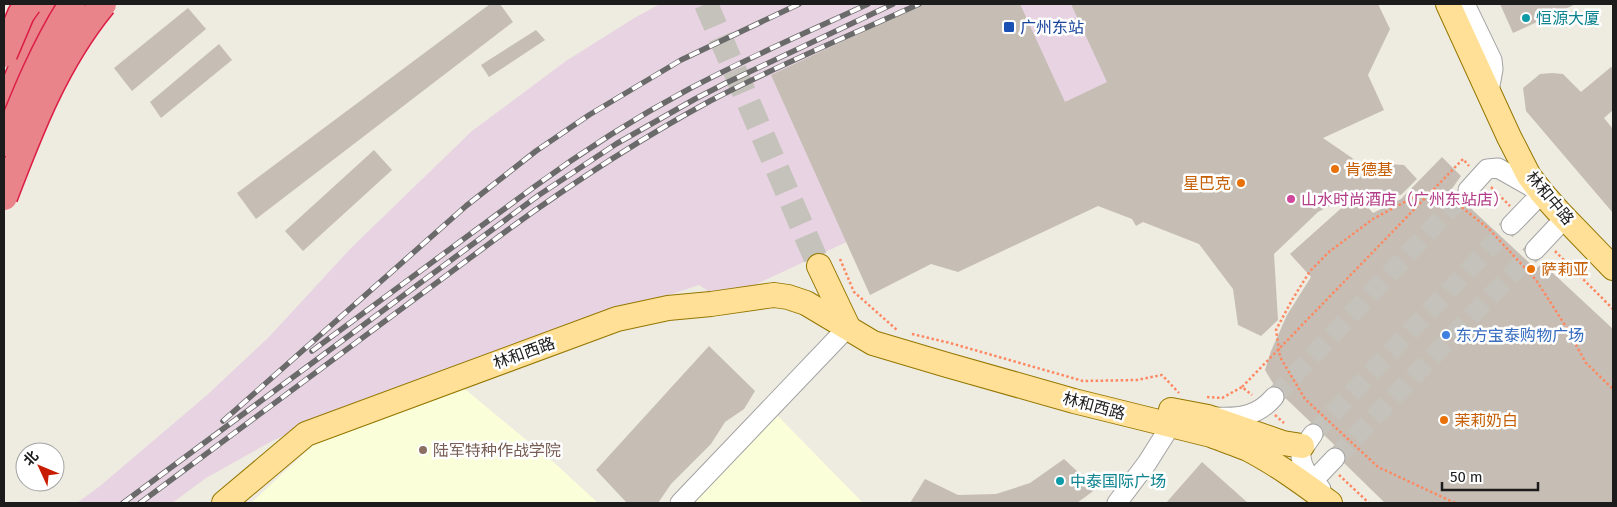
<svg xmlns="http://www.w3.org/2000/svg" width="1617" height="507" font-family="'Fira Sans','Noto Sans SC',sans-serif">
	<style>
		.industrial { fill: #e7d3e1 }
		.education { fill: #faffd9 }
		.building { fill: #c6beb4 }
		.lines { fill: none; stroke-linecap: round; stroke-linejoin: round }
		.minor-tunnel { stroke: #c4c2ba; stroke-width: 19; stroke-dasharray: 19 9; stroke-linecap: butt }
		.major-tunnel { stroke: #c4c2ba; stroke-width: 24; stroke-dasharray: 24 12; stroke-linecap: butt }
		.minor-casing { stroke: #a3a3a3; stroke-width: 21 }
		.major-casing { stroke: #947700; stroke-width: 26 }
		.highway-casing { stroke: #dc1e45; stroke-width: 29 }
		.path { stroke: #fe8862; stroke-width: 2.5; stroke-dasharray: 2.5 2.5; stroke-linecap: butt }
		.minor { stroke: #fff; stroke-width: 19 }
		.major { stroke: #ffe096; stroke-width: 24 }
		.highway { stroke: #e9858a; stroke-width: 26 }
		.rail-casing { stroke: #6a6a6a; stroke-width: 5.5 }
		.rail { stroke: #fff; stroke-width: 4; stroke-dasharray: 11; stroke-linecap: butt }
		.highway-bridge-casing { stroke: #dc1e45; stroke-width: 29; stroke-linecap: butt }
		.highway-bridge { stroke: #e9858a; stroke-width: 26 }
		.culture-dot { fill: #0f9aa8; stroke: #fff; stroke-width: 2 }
		.transit-dot { fill: #1a4fb4; stroke: #fff; stroke-width: 2 }
		.food-dot { fill: #e8710a; stroke: #fff; stroke-width: 2 }
		.hotel-dot { fill: #d1479c; stroke: #fff; stroke-width: 2 }
		.shop-dot { fill: #3f7fe0; stroke: #fff; stroke-width: 2 }
		.education-dot { fill: #8d6e63; stroke: #fff; stroke-width: 2 }
		.labels { text-anchor: middle; dominant-baseline: central; stroke-width: 5; stroke-linejoin: round; paint-order: stroke }
		.culture-label { font-size: 16px; fill: #0d838f; stroke: #fff; text-anchor: start }
		.transit-label { font-size: 16px; fill: #164399; stroke: #fff; text-anchor: start }
		.food-label { font-size: 16px; fill: #c56008; stroke: #fff; text-anchor: start }
		.street-label { font-size: 16px; fill: #1c1c1c; stroke: #fff }
		.hotel-label { font-size: 16px; fill: #b23c85; stroke: #fff; text-anchor: start }
		.shop-label { font-size: 16px; fill: #366cbe; stroke: #fff; text-anchor: start }
		.education-label { font-size: 16px; fill: #785e54; stroke: #fff; text-anchor: start }
	</style>
	<rect width="100%" height="100%" fill="#eeebe1"/>
	<polygon class="industrial" points="660,4 1358,4 722,300 699,285 558,332 355,404 272,441 206,478 172,503 77,503 100,486 206,396 268,338 352,247 472,131 566,61 636,17"/>
	<g class="education">
		<polygon points="460,385 559,467 598,503 251,503 326,433"/>
		<polygon points="774,412 863,503 687,503"/>
	</g>
	<g class="building">
		<polygon points="490,4 500,4 513,22 256,219 237,193"/>
		<polygon points="922,4 1020,4 1065,102 1107,82 1071,4 1270,4 1270,5 1273,4 1378,4 1390,29 1368,75 1384,110 1323,138 1358,162 1404,165 1417,179 1401,195 1358,191 1318,212 1274,254 1278,320 1261,336 1238,325 1233,289 1199,244 1143,222 1136,226 1132,219 1098,206 958,272 931,264 870,295 771,75"/>
		<polygon points="1500,4 1576,4 1513,33"/>
		<polygon points="188,8 206,29 132,91 114,68"/>
		<polygon points="536,30 545,40 489,77 481,65"/>
		<polygon points="219,44 232,60 161,118 150,102"/>
		<polygon points="1611,67 1613,69 1613,110 1604,118 1613,129 1613,213 1526,111 1523,88 1540,74 1552,73 1563,74 1581,92"/>
		<polygon points="374,150 392,170 303,251 285,231"/>
		<polygon points="1442,157 1461,176 1451,190 1536,269 1542,263 1613,329 1613,503 1385,503 1342,461 1346,456 1277,390 1265,370 1271,351 1287,315 1311,277 1290,254 1356,195 1373,213 1401,199"/>
		<polygon points="709,346 755,391 744,409 725,422 711,444 671,484 658,503 627,503 596,470"/>
		<polygon points="1064,459 1096,489 1077,503 910,503 925,479 958,495 996,494 1030,483"/>
		<polygon points="1202,462 1248,503 1166,503"/>
	</g>
	<g class="lines">
		<g class="minor-tunnel">
			<polyline points="1274,397 1468,190"/>
			<polyline points="1313,434 1511,225"/>
			<polyline points="1335,458 1535,250"/>
		</g>
		<polyline class="major-tunnel" points="706,4 819,266"/>
		<g class="minor-casing">
			<g id="minor">
				<polyline points="1465,4 1492,60 1493,69 1489,91"/>
				<polyline points="1468,190 1487,169 1498,168 1542,193 1511,225"/>
				<polyline points="1535,250 1565,218"/>
				<path d="M 1217,417 C 1240,418 1258,416 1274,397"/>
				<path d="M 1313,434 L 1306,444 L 1302,446 C 1297,464 1309,477 1321,489"/>
				<polyline points="1313,481 1335,458"/>
				<polyline points="680,503 848,327"/>
				<polyline points="1117,503 1147,463 1171,425"/>
			</g>
		</g>
		<g class="major-casing">
			<g id="major">
				<polyline points="1448,4 1509,137 1529,176 1542,193 1558,211 1613,268"/>
				<polyline points="819,266 848,327"/>
				<polyline points="1171,410 1208,417 1283,443 1302,446"/>
				<path d="M 224,503 L 306,434 L 617,319 L 668,308 L 711,304 L 774,295 L 788,297 L 806,303 L 873,343 L 947,365 L 1074,401 L 1211,435 C 1223,440 1236,444 1248,449 C 1277,464 1304,484 1330,503"/>
			</g>
		</g>
		<g class="highway-casing">
			<polyline id="highway" points="4,110 29,52 53,4"/>
		</g>
		<g class="path">
			<polyline points="1491,187 1510,206"/>
			<polyline points="1555,251 1613,309"/>
			<polyline points="840,259 854,292 897,330"/>
			<polyline points="912,334 950,343 1083,381 1137,380 1162,375 1179,393"/>
			<polyline points="1242,387 1463,159 1469,166"/>
			<polyline points="1207,397 1222,398 1242,387 1252,395"/>
			<polyline points="1275,415 1284,423"/>
			<polyline points="1339,475 1369,503"/>
			<polyline points="1455,503 1378,467 1305,399 1280,357 1276,330 1292,300 1310,271 1329,252 1373,219 1414,197 1445,194 1489,229 1536,280 1565,325 1586,363 1613,389"/>
		</g>
		<use href="#minor" class="minor"/>
		<use href="#major" class="major"/>
		<use href="#highway" class="highway"/>
		<g class="rail-casing">
			<g id="rail">
				<path d="M 312,351 L 534,187 C 583,151 635,118 689,89 C 747,58 808,32 868,4"/>
				<polyline points="223,421 466,206 536,151 589,115 681,60 799,4"/>
				<polyline points="123,503 539,195 616,144 695,99 726,83 893,4"/>
				<path d="M 140,503 L 509,229 C 574,182 640,139 710,101 C 778,65 849,36 919,4"/>
			</g>
		</g>
		<use href="#rail" class="rail"/>
		<g class="highway-bridge-casing">
			<g id="highway-bridge">
				<polyline points="4,54 21,14 28,4"/>
				<path d="M 6,143 C 25,95 44,48 72,4"/>
				<path d="M 4,197 C 30,129 56,61 103,4"/>
			</g>
		</g>
		<use href="#highway-bridge" class="highway-bridge"/>
	</g>
	<g class="culture-dot">
		<circle cx="1526" cy="18" r="5"/>
		<circle cx="1060" cy="481" r="5"/>
	</g>
	<rect class="transit-dot" x="1003" y="21" width="12" height="12" rx="2.5"/>
	<g class="food-dot">
		<circle cx="1335" cy="169" r="5"/>
		<circle cx="1241" cy="183" r="5"/>
		<circle cx="1531" cy="269" r="5"/>
		<circle cx="1444" cy="420" r="5"/>
	</g>
	<circle class="hotel-dot" cx="1291" cy="199" r="5"/>
	<circle class="shop-dot" cx="1446" cy="335" r="5"/>
	<circle class="education-dot" cx="423" cy="450" r="5"/>
	<g class="labels">
		<g class="culture-label">
			<text x="1536" y="18">恒源大厦</text>
			<text x="1070" y="481">中泰国际广场</text>
		</g>
		<g class="transit-label">
			<text x="1020" y="27">广州东站</text>
		</g>
		<g class="food-label">
			<text x="1345" y="169">肯德基</text>
			<text x="1231" y="183" text-anchor="end">星巴克</text>
			<text x="1541" y="269">萨莉亚</text>
			<text x="1454" y="420">茉莉奶白</text>
		</g>
		<g class="street-label">
			<text transform="translate(1550 198) rotate(50)">林和中路</text>
			<text transform="translate(524 353) rotate(-20)">林和西路</text>
			<text transform="translate(1094 406) rotate(15)">林和西路</text>
		</g>
		<g class="hotel-label">
			<text x="1301" y="199">山水时尚酒店（广州东站店）</text>
		</g>
		<g class="shop-label">
			<text x="1456" y="335">东方宝泰购物广场</text>
		</g>
		<g class="education-label">
			<text x="433" y="450">陆军特种作战学院</text>
		</g>
	</g>
	<rect width="1617" height="507" fill="none" stroke="#1c1c1c" stroke-width="10"/>
	<g transform="translate(40 467) rotate(314)"><circle r="24" fill="#ffffff" stroke="#a4a4a4"/>
	<path d="M0-4L9 19L0 12L-9 19Z" fill="#c81c00"/>
	<text y="-8" font-size="14" font-weight="bold" text-anchor="middle" fill="#1c1c1c">北</text>
	</g>
	<path d="M1442 482v8h96v-8" fill="none" stroke="#1c1c1c" stroke-width="2.5"/>
	<text x="1450" y="482" font-size="15" fill="#1c1c1c" stroke="#ffffff" stroke-width="4" paint-order="stroke">50 m</text>
</svg>
